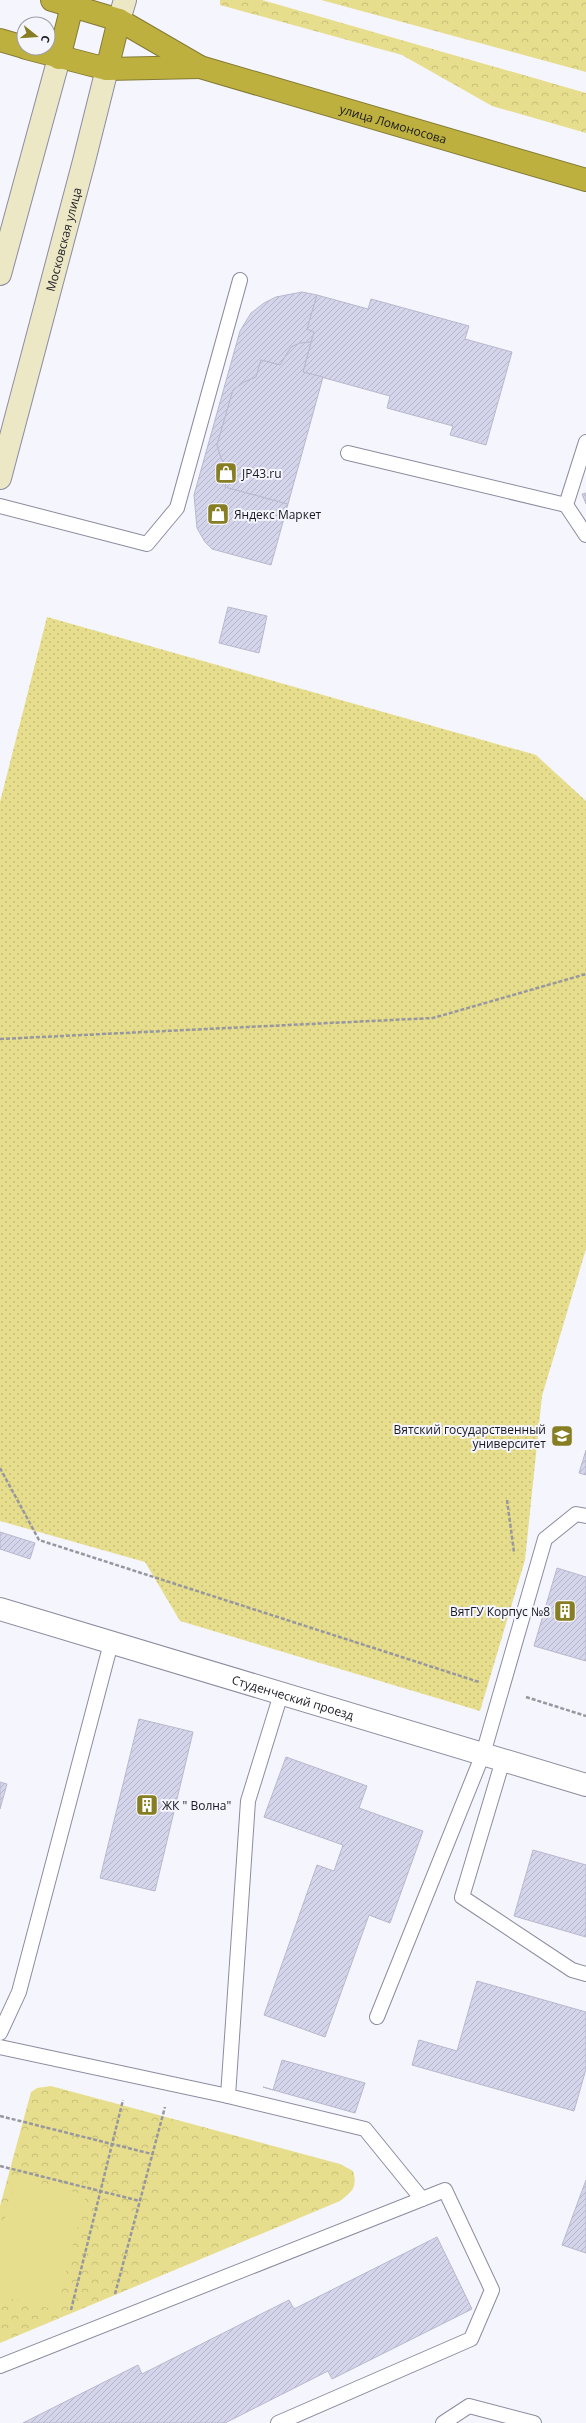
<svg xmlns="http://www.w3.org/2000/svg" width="586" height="2423" font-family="'Open Sans',sans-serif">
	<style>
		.grass { fill: url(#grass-dots) }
		.forest { fill: url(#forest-crowns) }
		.pitch { fill: #e7de8d }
		.building { fill: url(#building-hatch); stroke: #b8b8ce }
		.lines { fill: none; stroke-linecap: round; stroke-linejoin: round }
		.lane-casing { stroke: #8c8ca1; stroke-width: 16 }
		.street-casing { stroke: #8c8ca1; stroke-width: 24 }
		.secondary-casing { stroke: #8c8ca1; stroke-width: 24 }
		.highway-casing { stroke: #847b34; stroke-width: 24 }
		.path { stroke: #97979f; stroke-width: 2.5; stroke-dasharray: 4 2; stroke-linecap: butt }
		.lane { stroke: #fff; stroke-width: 14 }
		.street { stroke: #fff; stroke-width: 22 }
		.secondary { stroke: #ece7c5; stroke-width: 22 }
		.highway { stroke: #beb03f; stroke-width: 22 }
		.labels { text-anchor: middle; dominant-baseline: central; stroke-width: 4; stroke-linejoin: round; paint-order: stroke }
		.street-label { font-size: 12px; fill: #191921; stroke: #f5f5fe }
		.poi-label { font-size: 12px; fill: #191921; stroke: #f5f5fe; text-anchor: start }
	</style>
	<defs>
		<pattern id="grass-dots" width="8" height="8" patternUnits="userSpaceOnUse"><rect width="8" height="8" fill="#e7de8d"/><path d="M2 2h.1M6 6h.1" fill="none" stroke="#c6be79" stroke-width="1.8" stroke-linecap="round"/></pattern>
		<pattern id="forest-crowns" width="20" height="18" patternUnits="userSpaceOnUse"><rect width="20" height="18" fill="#e7de8d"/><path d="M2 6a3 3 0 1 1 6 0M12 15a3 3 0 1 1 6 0" fill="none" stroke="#c6be79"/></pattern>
		<pattern id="building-hatch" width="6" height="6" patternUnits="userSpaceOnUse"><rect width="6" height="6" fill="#d4d4eb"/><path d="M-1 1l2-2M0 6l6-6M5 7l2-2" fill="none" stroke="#b5b5c9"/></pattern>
	</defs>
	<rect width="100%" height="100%" fill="#f5f5fe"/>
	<polygon class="grass" points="47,617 536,755 586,801 586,1249 542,1396 525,1560 480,1711 180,1621 145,1562 0,1521 0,802"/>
	<g class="forest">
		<polygon points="220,0 262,0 586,93 586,133 492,106 402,55 220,5"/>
		<polygon points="321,0 586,0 586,72"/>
		<path d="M 51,2086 L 340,2164 L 353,2171 C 358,2187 352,2192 340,2201 L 0,2343 L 0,2206 L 31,2092 L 37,2088 Z"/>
	</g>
	<polygon class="pitch" points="16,2177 86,2195 56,2310 0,2296 0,2238"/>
	<g class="building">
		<polygon points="302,292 317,295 307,329 314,332 311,342 300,343 291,347 280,365 261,360 256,377 244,382 233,390 217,445 221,458 229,471 225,487 288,504 271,565 212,549 205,542 197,528 194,495 240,331 251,313 264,303 276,297"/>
		<polygon points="317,295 368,309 371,299 469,326 465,339 512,352 486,445 450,435 453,426 387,408 390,396 303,372 314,332 307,329"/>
		<polygon points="311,342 303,372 323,377 288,504 225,487 229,471 221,458 217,445 233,390 244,382 256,377 261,360 280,365 291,347 300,343"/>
		<polygon points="586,493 586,504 582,494"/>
		<polygon points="228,607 267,616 259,653 219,643"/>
		<polygon points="586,1450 586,1475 579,1473"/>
		<polygon points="0,1532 35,1543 30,1559 0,1549"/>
		<polygon points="557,1568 586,1577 586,1661 534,1646"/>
		<polygon points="139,1719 193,1732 155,1891 100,1878"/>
		<polygon points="286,1757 367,1786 359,1808 423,1831 390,1923 369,1915 325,2037 264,2015 317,1865 334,1871 343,1845 264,1817"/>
		<polygon points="0,1782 7,1784 0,1809"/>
		<polygon points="533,1850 586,1865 586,1937 514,1916"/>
		<polygon points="477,1981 586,2012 586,2069 574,2111 412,2065 419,2040 457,2051"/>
		<polygon points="282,2060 365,2083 355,2113 263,2087 273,2090"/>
		<polygon points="586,2180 586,2253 562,2245"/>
		<polygon points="437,2237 472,2309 332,2379 328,2371 225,2423 23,2423 138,2365 142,2374 289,2300 294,2309"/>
	</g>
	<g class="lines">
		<g class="lane-casing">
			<g id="lane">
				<polyline points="586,442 566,505 586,535"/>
				<polyline points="348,453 566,505"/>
				<polyline points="0,506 147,544 177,508 240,280"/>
				<polyline points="281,1694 248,1801 228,2096 365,2129 422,2199"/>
				<polyline points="503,1760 462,1897 572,1970 586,1974"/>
				<polyline points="377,2017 483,1754 545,1539 576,1514 586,1516"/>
				<polyline points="0,2033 19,1992 111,1643"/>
				<polyline points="0,2047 228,2096"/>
				<polyline points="0,2366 445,2190 492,2290 471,2339 278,2423"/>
				<polyline points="443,2423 469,2406 534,2423"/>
			</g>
		</g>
		<g class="street-casing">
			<g id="street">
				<path id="s1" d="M 0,1609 L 586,1785"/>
			</g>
		</g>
		<g class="secondary-casing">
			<g id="secondary">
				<polyline points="119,20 125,0"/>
				<polyline points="0,274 59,58"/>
				<path id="s2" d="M 0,478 L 84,161 L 107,69"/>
			</g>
		</g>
		<g class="highway-casing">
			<g id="highway">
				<path id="s3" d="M 52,0 L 119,20 L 200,67 L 586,180"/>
				<polyline points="0,40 24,47"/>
				<polyline points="26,48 107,69 200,67"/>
				<polyline points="59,58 72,6"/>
				<polyline points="107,69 119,20"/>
			</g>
		</g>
		<g class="path">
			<polyline points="0,1039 433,1018 586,974"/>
			<polyline points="0,1468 39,1540 479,1682"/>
			<polyline points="507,1500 514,1552"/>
			<polyline points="526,1697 586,1716"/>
			<polyline points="0,2116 152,2154"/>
			<polyline points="0,2166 140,2201"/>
			<polyline points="115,2294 165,2107"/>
			<polyline points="71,2310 123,2100"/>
		</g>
		<use href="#lane" class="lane"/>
		<use href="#street" class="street"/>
		<use href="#secondary" class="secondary"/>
		<use href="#highway" class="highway"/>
	</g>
	<defs>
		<g id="shop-square" transform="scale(1.15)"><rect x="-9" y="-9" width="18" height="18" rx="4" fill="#877d23" stroke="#f5f5fe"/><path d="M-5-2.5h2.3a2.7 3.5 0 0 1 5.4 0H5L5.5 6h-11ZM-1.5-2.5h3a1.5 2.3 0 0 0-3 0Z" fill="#fff"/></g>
		<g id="university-square" transform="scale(1.15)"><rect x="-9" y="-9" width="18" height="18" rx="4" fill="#877d23" stroke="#f5f5fe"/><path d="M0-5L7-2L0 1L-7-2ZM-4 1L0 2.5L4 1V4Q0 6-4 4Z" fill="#fff"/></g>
		<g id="building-square" transform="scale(1.15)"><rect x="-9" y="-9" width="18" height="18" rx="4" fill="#877d23" stroke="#f5f5fe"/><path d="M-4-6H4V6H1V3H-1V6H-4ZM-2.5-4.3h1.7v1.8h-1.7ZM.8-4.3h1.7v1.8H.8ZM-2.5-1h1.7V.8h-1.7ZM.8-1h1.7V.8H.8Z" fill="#fff"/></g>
	</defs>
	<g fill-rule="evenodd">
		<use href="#shop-square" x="226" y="473"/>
		<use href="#shop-square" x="218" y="514"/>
		<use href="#university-square" x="562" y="1436"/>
		<use href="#building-square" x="565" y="1611"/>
		<use href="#building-square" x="147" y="1805"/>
	</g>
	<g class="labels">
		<g class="street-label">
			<text stroke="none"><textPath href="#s3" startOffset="365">улица Ломоносова</textPath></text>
			<text stroke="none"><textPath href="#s2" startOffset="247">Московская улица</textPath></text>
			<text stroke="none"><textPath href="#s1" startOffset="306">Студенческий проезд</textPath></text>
		</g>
		<g class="poi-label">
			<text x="242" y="473">JP43.ru</text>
			<text x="234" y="514">Яндекс Маркет</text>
			<text x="546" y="1429" text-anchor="end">Вятский государственный<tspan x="546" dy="14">университет</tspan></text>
			<text x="550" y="1611" text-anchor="end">ВятГУ Корпус №8</text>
			<text x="162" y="1805">ЖК " Волна"</text>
		</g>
	</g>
	<g transform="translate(36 36) rotate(107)"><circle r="19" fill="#f5f5fe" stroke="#9d9da6"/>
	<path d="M0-3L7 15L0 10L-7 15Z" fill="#877d23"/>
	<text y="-6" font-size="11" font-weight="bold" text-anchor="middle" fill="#191921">С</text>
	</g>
</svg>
